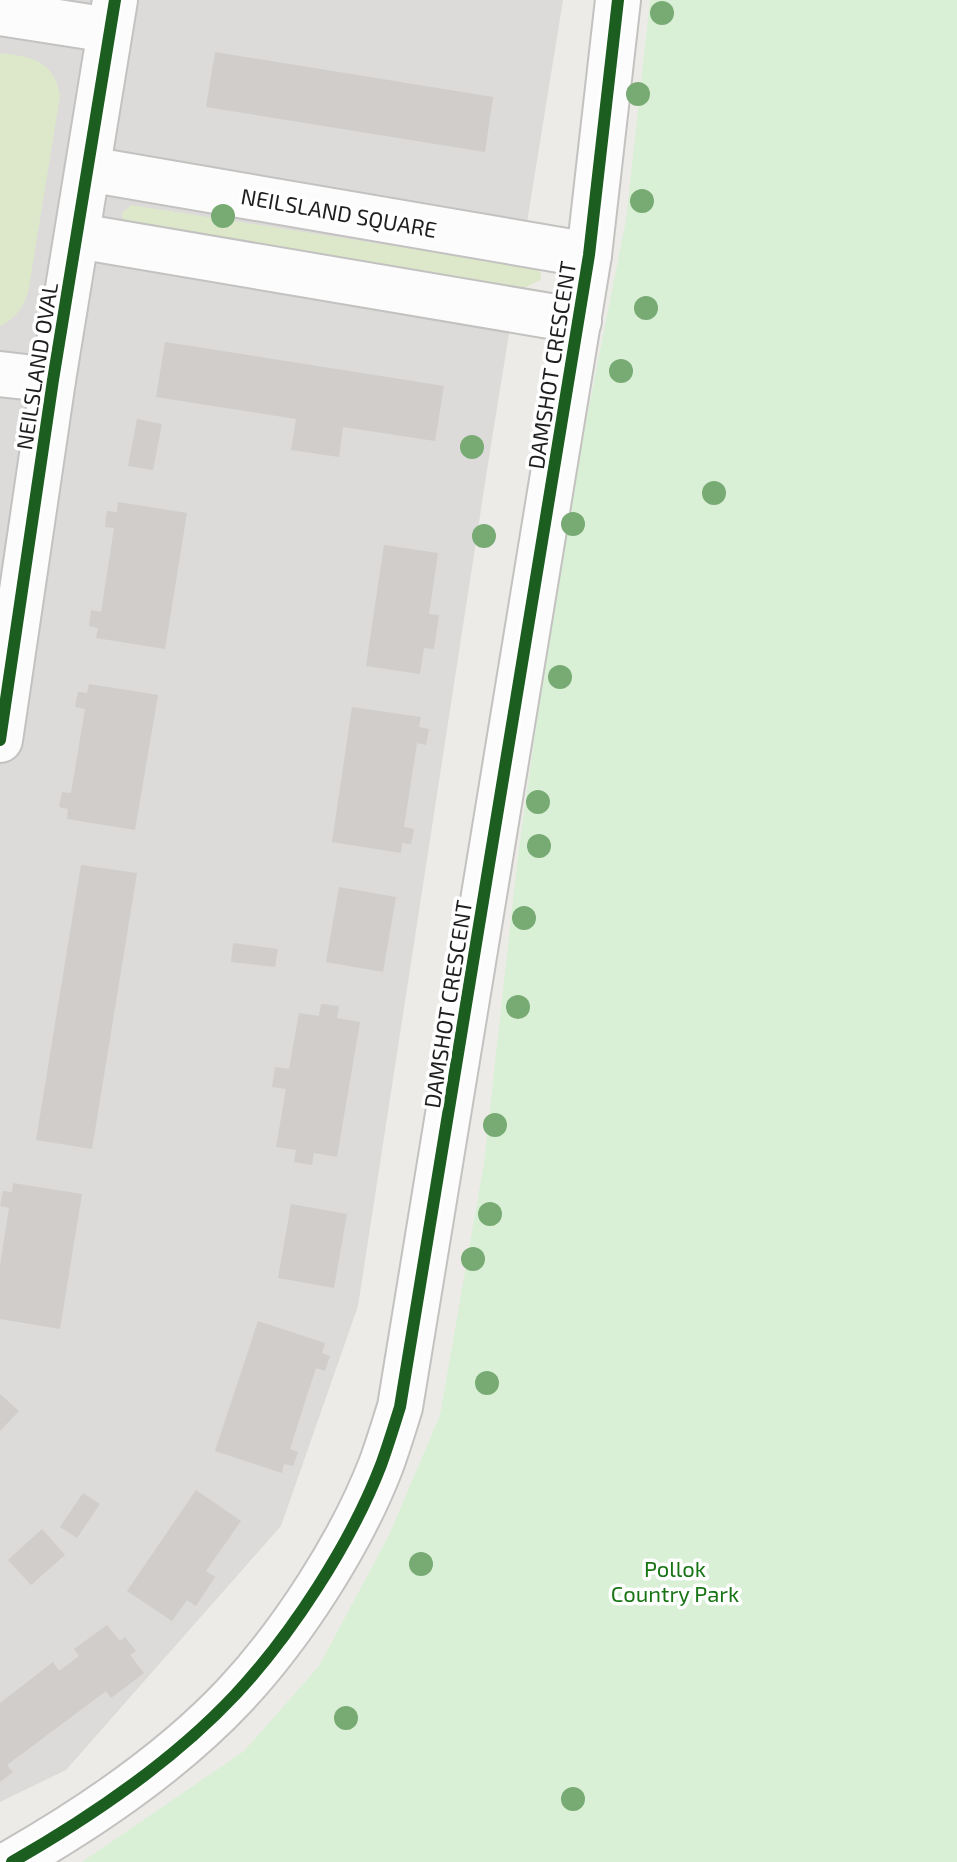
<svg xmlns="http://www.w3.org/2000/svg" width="957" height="1862" font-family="'Exo 2',sans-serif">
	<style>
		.residential { fill: #dcdbd9 }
		.grass { fill: #dde8ca }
		.park { fill: #d9f0d6 }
		.building { fill: #d0cdcb }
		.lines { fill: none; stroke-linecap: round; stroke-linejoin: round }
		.minor-casing { stroke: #c3c2c0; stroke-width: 48 }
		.minor { stroke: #fcfcfc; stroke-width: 44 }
		.cycleway-casing { stroke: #fff; stroke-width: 17 }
		.cycleway { stroke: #1b5e20; stroke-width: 12 }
		.tree { fill: #78aa74 }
		.labels { text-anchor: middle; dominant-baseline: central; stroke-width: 7; stroke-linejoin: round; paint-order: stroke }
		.street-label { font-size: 22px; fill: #1f1f1f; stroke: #fff }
		.park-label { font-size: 22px; fill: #187515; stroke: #fff }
	</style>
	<rect width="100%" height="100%" fill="#edebe8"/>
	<polygon class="residential" points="0,0 563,0 490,451 358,1306 281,1526 66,1770 0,1802"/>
	<g class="grass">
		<path d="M 0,53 C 31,57 54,59 60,96 L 28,293 C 22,309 16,318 0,326 Z"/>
		<polygon points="131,205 535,268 541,273 541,280 524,288 135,227 123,221 122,213"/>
	</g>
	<polygon class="park" points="650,0 957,0 957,1862 82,1862 244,1751 319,1666 389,1535 440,1415 484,1163 517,864 560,552 626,220"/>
	<g class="building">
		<polygon points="215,52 493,97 485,152 206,107"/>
		<polygon points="165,342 444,386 435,441 343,427 339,457 291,450 296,419 156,397"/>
		<polygon points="137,419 162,424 153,470 128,466"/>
		<polygon points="118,502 187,513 165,649 96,638 98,628 89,626 91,610 101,612 114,528 105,527 107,511 117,512"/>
		<polygon points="384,545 438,553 429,614 439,615 434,649 424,648 420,674 366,666"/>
		<polygon points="89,684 158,695 135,830 67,819 68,809 59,807 62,792 71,793 85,709 75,707 78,692 87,693"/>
		<polygon points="352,707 421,717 419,727 429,729 426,745 417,743 404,827 414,829 411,844 402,843 401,853 332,842"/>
		<polygon points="81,865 137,873 92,1149 36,1140"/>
		<polygon points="339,887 396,897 383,972 326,962"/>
		<polygon points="233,943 278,949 275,967 231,962"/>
		<polygon points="321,1004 339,1006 337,1018 360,1022 337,1157 314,1153 312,1165 294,1162 296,1150 276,1147 286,1089 272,1087 275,1067 289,1069 299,1013 319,1016"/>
		<polygon points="13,1183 82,1194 60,1329 0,1319 0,1265 9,1208 0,1206 3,1191 12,1192"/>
		<polygon points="291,1204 347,1214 334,1288 278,1278"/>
		<polygon points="258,1321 325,1343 322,1353 330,1356 325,1371 316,1368 303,1408 290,1449 298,1452 293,1466 284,1464 282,1473 215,1451"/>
		<polygon points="0,1394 19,1411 0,1431"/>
		<polygon points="196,1490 241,1521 206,1571 215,1577 196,1606 187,1600 172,1621 127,1591"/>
		<polygon points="83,1493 100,1504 77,1538 60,1527"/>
		<polygon points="42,1529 65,1555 31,1585 8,1560"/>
		<polygon points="107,1625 120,1641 125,1637 136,1651 130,1655 144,1673 111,1698 106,1691 7,1765 13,1772 0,1782 0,1703 53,1662 59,1671 79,1656 74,1649"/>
	</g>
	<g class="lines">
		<g class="minor-casing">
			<g id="minor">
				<polyline points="0,13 109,30"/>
				<polyline points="88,169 589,255"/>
				<polyline points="78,236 579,321"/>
				<polyline points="0,374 53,380"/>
				<polyline points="0,740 53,380 115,0"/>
				<path d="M 12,1862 C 89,1818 174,1760 235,1695 C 292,1634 351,1543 381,1465 C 388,1446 394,1426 400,1407 L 589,255 L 618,0"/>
			</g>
		</g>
		<use href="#minor" class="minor"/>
		<g class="cycleway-casing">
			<g id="cycleway">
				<polyline points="0,740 53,380 115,0"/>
				<path d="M 12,1862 C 89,1818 174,1760 235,1695 C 292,1634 351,1543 381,1465 C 388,1446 394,1426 400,1407 L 589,255 L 618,0"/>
			</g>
		</g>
		<use href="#cycleway" class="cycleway"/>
	</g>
	<g class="tree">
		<circle cx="662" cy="13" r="12"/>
		<circle cx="638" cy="94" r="12"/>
		<circle cx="642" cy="201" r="12"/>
		<circle cx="223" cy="216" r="12"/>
		<circle cx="646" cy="308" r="12"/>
		<circle cx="621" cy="371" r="12"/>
		<circle cx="472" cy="447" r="12"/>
		<circle cx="714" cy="493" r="12"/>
		<circle cx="573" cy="524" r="12"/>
		<circle cx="484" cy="536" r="12"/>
		<circle cx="560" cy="677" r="12"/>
		<circle cx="538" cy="802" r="12"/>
		<circle cx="539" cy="846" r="12"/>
		<circle cx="524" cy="918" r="12"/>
		<circle cx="518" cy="1007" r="12"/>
		<circle cx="495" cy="1125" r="12"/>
		<circle cx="490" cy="1214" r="12"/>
		<circle cx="473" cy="1259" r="12"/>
		<circle cx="487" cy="1383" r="12"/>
		<circle cx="421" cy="1564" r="12"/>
		<circle cx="346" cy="1718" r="12"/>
		<circle cx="573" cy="1799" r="12"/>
	</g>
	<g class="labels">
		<g class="street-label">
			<text transform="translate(339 212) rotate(10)">NEILSLAND SQUARE</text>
			<text transform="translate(551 365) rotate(-81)">DAMSHOT CRESCENT</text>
			<text transform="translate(36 366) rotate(-81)">NEILSLAND OVAL</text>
			<text transform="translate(447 1004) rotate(-81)">DAMSHOT CRESCENT</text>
		</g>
		<g class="park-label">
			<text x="675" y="1568">Pollok<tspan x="675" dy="25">Country Park</tspan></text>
		</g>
	</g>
</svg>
